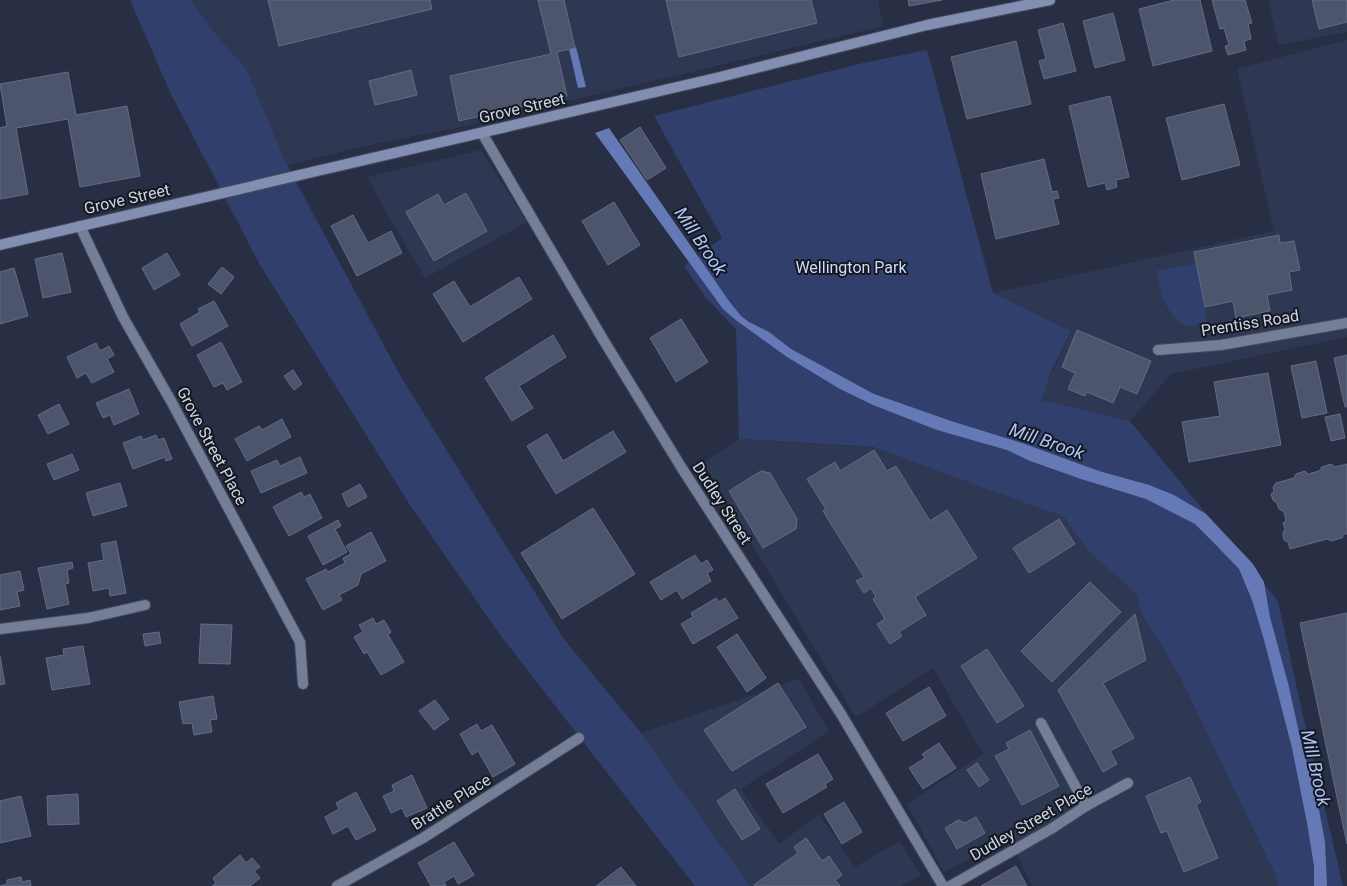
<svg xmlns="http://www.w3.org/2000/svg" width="1347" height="886" font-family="Roboto,sans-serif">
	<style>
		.built { fill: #2e3853 }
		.green { fill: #313f6c }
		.water { fill: #6479b6 }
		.building { fill: #4c556c; stroke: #636c84 }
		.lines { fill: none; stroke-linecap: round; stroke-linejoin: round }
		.lane-casing { stroke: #464c5e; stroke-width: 12 }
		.street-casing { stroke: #464c5e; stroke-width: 12 }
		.secondary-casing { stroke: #464c5e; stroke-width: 12 }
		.lane { stroke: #757e97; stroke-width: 10 }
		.street { stroke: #757e97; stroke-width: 10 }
		.secondary { stroke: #828eb2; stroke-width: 10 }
		.labels { text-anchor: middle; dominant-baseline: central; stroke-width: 4; stroke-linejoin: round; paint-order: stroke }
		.street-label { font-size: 16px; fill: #d0d5e3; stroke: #141821 }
		.park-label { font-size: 16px; fill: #cddbfe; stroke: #141821 }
		.water-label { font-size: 18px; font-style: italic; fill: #b1c4f8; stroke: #141821 }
	</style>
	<rect width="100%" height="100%" fill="#282f44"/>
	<g class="built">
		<polygon points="191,0 878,0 883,26 456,128 378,143 287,165 246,68 217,36"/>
		<polygon points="1268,0 1347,0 1347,32 1279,45"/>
		<polygon points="1347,40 1347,337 1171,374 1130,421 1040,400 1071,331 993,293 1274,231 1237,69"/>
		<polygon points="481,150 527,222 425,278 387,214 367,177"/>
		<polygon points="739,439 877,448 1064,517 1091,553 1137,594 1141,613 1178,673 1276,878 1279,886 1032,886 1009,839 944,872 907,804 983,754 933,668 856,717 703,463"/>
		<polygon points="799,679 829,731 741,789 779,844 819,814 855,867 900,841 921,875 901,886 750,886 641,733"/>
	</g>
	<g class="green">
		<polygon points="130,0 191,0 217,36 246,68 287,165 401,377 564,639 641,733 750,886 695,886 498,632 408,502 260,265 170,92"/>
		<polygon points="927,50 993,293 1071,331 1053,368 1041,400 1130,421 1278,601 1303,716 1343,886 1278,886 1275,875 1178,673 1141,613 1137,594 1088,551 1064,517 873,447 739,439 736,329 706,298 684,266 722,238 654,116 863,63"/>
		<path d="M 1197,263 L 1207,322 C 1202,323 1196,326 1191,326 C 1168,326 1160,288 1156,271 Z"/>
	</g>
	<g class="water">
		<polygon points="576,47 586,87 578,88 569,49"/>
		<polygon points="609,128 729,301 741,316 749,322 769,332 791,349 874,394 954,422 1022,443 1099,471 1149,485 1174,495 1206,514 1253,564 1264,582 1270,617 1288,683 1300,737 1319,810 1325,842 1327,886 1314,886 1314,866 1307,823 1292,748 1264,640 1252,600 1239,569 1214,543 1195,524 1146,499 1081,479 1030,461 1007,450 937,430 873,405 840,389 787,357 737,321 723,309 595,133"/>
	</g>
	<g class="building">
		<polygon points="268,0 430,0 432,9 279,46"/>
		<polygon points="538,0 564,0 575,48 557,52 567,96 459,121 450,76 551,54"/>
		<polygon points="666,0 811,0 817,23 679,57"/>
		<polygon points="908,0 942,0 909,6"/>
		<polygon points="1174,0 1200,0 1212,51 1153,66 1139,9"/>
		<polygon points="1212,0 1245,0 1252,23 1248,24 1251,39 1244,41 1246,50 1228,55 1225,46 1229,45 1224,28 1220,29"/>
		<polygon points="1312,0 1347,0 1347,22 1319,29"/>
		<polygon points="1113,13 1125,60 1095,68 1083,21"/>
		<polygon points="1063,23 1076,71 1044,79 1039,61 1046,59 1038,30"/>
		<polygon points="1016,41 1031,104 967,119 951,57"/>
		<polygon points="411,70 417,95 375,105 369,81"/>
		<polygon points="68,72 76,115 127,106 140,176 80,187 68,119 16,128 28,194 0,199 0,128 7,126 0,84"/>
		<polygon points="1110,96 1129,177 1116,180 1117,187 1107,190 1105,183 1088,187 1069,106"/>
		<polygon points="1224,104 1240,165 1182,180 1166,118"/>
		<polygon points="640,127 666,168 647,180 620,140"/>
		<polygon points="1044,159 1052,192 1057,191 1059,198 1053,199 1059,224 996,239 981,174"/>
		<polygon points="466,193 487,231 434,261 406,212 438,194 444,205"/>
		<polygon points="614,202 640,245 608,265 582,221"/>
		<polygon points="353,215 368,243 391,231 402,253 357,276 331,226"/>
		<polygon points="1279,235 1280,243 1294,241 1300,270 1289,272 1292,290 1267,295 1270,311 1236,318 1233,301 1205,307 1194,252"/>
		<polygon points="62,253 71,292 43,298 35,259"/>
		<polygon points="167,253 180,275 154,290 142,268"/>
		<polygon points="222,267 234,277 221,294 208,284"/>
		<polygon points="14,268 28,316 0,324 0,272"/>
		<polygon points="519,277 532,299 463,342 433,294 454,281 470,307"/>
		<polygon points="214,301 228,326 192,346 180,324 200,312 198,309"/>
		<polygon points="681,319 708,362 676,382 650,338"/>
		<polygon points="1077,330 1151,361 1137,394 1120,387 1113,403 1087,392 1085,396 1068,389 1075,373 1062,367"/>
		<polygon points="553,335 566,357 519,386 533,408 512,421 485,378"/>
		<polygon points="221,342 242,382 227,390 223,383 214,387 197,355"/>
		<polygon points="96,343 100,351 109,346 114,355 107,359 114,372 92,383 86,373 77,378 67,357"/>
		<polygon points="1347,355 1347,407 1345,407 1334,358"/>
		<polygon points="1316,361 1327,413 1302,418 1291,366"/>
		<polygon points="293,370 302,384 294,390 284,376"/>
		<polygon points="1268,373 1281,445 1189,462 1182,422 1220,416 1214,382"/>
		<polygon points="129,389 139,414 114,425 110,415 103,418 96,403"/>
		<polygon points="59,404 69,424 48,434 38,415"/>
		<polygon points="1340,414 1345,438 1331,441 1325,417"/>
		<polygon points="282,419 291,437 247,461 235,439 259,426 262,430"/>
		<polygon points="613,431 626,452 556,494 527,446 547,434 563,461"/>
		<polygon points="156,435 158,440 164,438 172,459 166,461 165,457 133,469 123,443 141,436 143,440"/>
		<polygon points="874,450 887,471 896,466 930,521 947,510 977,558 915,597 926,615 899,632 902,636 890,644 877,624 885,619 873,599 876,597 871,588 864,593 856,581 864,577 823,511 826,509 807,479 835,462 840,471"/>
		<polygon points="72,454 79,470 54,480 47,464"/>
		<polygon points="300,457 307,473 261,493 251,471 277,460 280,466"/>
		<polygon points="1331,464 1335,467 1347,464 1347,534 1344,534 1342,538 1331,541 1327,539 1290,549 1288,542 1284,540 1283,533 1285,529 1283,523 1286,520 1284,512 1279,509 1277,503 1273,500 1271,494 1274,491 1273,487 1276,483 1294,478 1296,474 1305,471 1308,474 1319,471 1322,467"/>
		<polygon points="761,471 770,473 797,519 796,529 763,548 729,491"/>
		<polygon points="120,483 127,506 93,516 86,493"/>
		<polygon points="360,484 367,497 348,507 342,494"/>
		<polygon points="301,492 304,497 310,494 322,518 289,536 273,507"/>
		<polygon points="593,508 635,574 562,619 521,553"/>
		<polygon points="1059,519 1075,544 1029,573 1013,548"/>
		<polygon points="338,520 341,526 335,529 347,552 323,565 308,536"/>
		<polygon points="371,532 386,561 361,574 358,585 339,595 342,600 323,610 306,579 326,569 328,572 345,563 343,558 351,554 346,546"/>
		<polygon points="116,541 126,593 110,596 109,588 93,591 88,563 104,560 101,544"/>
		<polygon points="695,555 701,564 707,560 713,570 707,573 711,581 682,599 677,590 661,600 650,582"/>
		<polygon points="72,562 73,568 67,570 69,583 65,584 69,604 47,609 38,568"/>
		<polygon points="20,571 24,590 17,592 20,606 0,610 0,575"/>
		<polygon points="1090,582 1121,612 1052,682 1021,651"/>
		<polygon points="716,598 719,602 725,598 738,618 693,644 681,624 693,617 691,613"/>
		<polygon points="1347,613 1347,844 1300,623"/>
		<polygon points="1135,614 1146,660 1103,683 1134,738 1110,751 1117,764 1103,772 1058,690"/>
		<polygon points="373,618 376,624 384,620 391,632 388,635 404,662 381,675 367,652 364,654 354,637 363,632 359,625"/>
		<polygon points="201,624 232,625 230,664 199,663"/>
		<polygon points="159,632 161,643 145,646 143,634"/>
		<polygon points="737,634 766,678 747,692 717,647"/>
		<polygon points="83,646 90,684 52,690 46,658 64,655 63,649"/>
		<polygon points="987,649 1024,706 997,723 961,666"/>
		<polygon points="0,656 5,684 0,685"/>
		<polygon points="778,683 806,727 732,771 704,730"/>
		<polygon points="929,687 946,716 903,741 886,713"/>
		<polygon points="213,696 217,719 210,720 212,732 194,735 192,723 183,724 179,702"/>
		<polygon points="435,700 449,719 434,730 419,711"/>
		<polygon points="477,724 481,731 492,725 515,764 493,777 478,751 472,755 460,734"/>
		<polygon points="1030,730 1059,786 1022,805 995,756 1009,749 1006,743"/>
		<polygon points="939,743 956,768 923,789 909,768 925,758 922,754"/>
		<polygon points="818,754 833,779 825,784 827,787 783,813 766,784"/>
		<polygon points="977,763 989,780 979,787 967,770"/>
		<polygon points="412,775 427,808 406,817 402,808 391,813 383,796 394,791 392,785"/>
		<polygon points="1190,777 1201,802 1196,805 1218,858 1184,872 1167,831 1161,833 1146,796"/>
		<polygon points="735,789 760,829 742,840 717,801"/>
		<polygon points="356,792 376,830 356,840 348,826 333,834 325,817 339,809 336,803"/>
		<polygon points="78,794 79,824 48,825 47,796"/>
		<polygon points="21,796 31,836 0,843 0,801"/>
		<polygon points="844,802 862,832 842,844 824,814"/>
		<polygon points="976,817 985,833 957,849 945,828 958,820 965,823"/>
		<polygon points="806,838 822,861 829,856 842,875 835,880 840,886 755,886 754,885 798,853 794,847"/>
		<polygon points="454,842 474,875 458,884 454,876 444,882 446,886 431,886 418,863"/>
		<polygon points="240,855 246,863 252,858 260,867 254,871 260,878 250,886 212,886 216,883 213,878"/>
		<polygon points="1016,866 1027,886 981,886"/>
		<polygon points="621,867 636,886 596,886"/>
		<polygon points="21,877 22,882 30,880 31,886 0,886 7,884 7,880"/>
	</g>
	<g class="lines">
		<g class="lane-casing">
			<polyline id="lane" points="1041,723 1086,806"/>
		</g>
		<g class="street-casing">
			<g id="street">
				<polyline points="482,133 604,341 683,470 841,714 943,886"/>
				<polyline points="80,226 123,317 171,401 300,642 303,684"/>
				<polyline points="1158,350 1221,345 1347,323"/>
				<polyline points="0,629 88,618 145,605"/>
				<polyline points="337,886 423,838 579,738"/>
				<polyline points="950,886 1051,829 1086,806 1128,783"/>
			</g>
		</g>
		<g class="secondary-casing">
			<polyline id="secondary" points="0,245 720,77 927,25 1050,0"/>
		</g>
		<use href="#lane" class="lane"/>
		<use href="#street" class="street"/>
		<use href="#secondary" class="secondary"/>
	</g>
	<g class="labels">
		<g class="street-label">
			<text transform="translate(522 108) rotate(-13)">Grove Street</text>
			<text transform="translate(127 199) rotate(-13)">Grove Street</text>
			<text transform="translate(1250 323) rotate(-9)">Prentiss Road</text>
			<text transform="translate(212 446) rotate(62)">Grove Street Place</text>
			<text transform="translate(722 503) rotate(57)">Dudley Street</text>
			<text transform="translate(451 802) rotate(-32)">Brattle Place</text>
			<text transform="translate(1031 822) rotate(-30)">Dudley Street Place</text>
		</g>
		<g class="park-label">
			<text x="851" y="267">Wellington Park</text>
		</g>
		<g class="water-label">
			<text transform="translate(701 241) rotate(56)">Mill Brook</text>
			<text transform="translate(1047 441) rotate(19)">Mill Brook</text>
			<text transform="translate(1316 768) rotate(77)">Mill Brook</text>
		</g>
	</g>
</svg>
